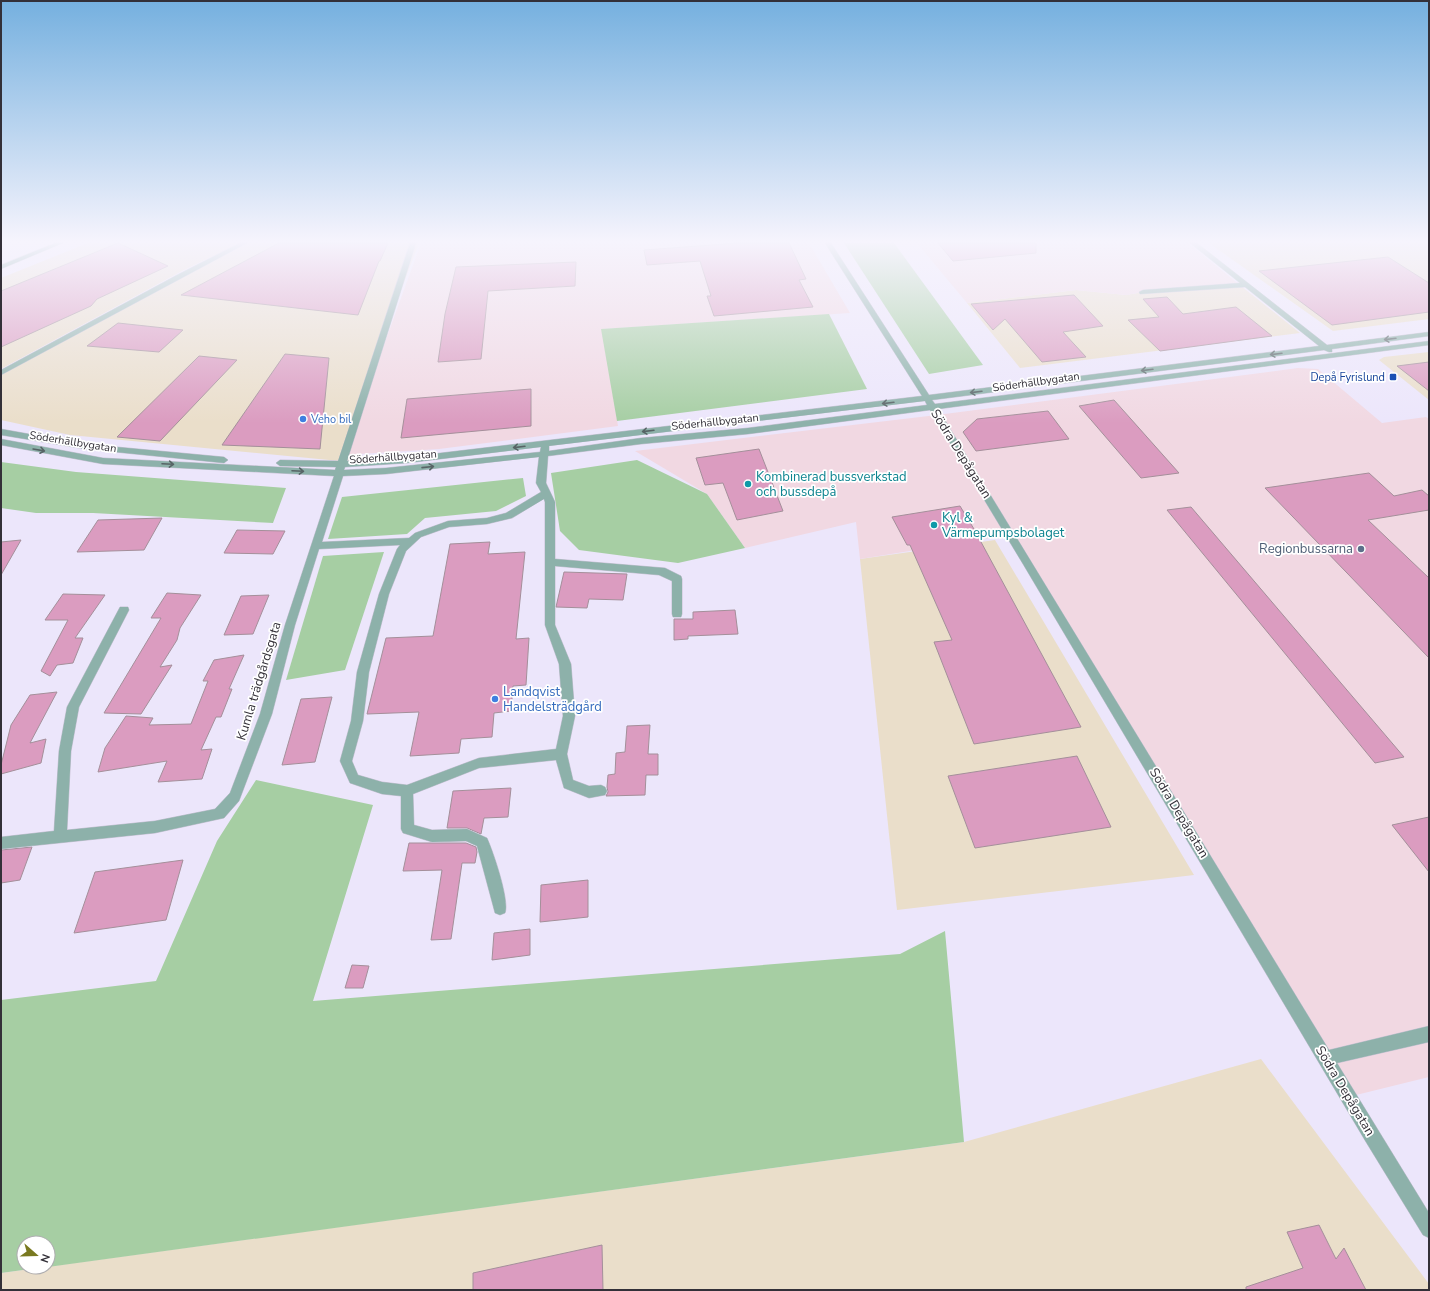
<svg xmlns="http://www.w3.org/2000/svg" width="1430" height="1291" font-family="'Nunito Sans',sans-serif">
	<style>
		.commercial { fill: #eadeca }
		.industrial { fill: #f1d8e2 }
		.green { fill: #a6cea3 }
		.building { fill: #db9cc0; stroke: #a48f9a }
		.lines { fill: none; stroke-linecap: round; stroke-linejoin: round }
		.minor-casing { stroke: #c7c2d4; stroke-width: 1 }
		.secondary-casing { stroke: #c7c2d4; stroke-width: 1 }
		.minor { fill: #8db1aa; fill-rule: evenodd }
		.secondary { fill: #5d958c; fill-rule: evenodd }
		.oneway { stroke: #576466 }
		.transit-dot { fill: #1a4fb4; stroke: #fff; stroke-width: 1.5 }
		.shop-dot { fill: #3f7fe0; stroke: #fff; stroke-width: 1.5 }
		.culture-dot { fill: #0f9aa8; stroke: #fff; stroke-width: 1.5 }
		.service-dot { fill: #5c6f8a; stroke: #fff; stroke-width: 1.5 }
		.labels { text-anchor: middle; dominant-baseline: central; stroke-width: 3.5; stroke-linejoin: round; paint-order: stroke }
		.far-transit-label { font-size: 11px; fill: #164399; stroke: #fff; text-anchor: end }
		.far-street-label { font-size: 11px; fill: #333038; stroke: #fff }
		.far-shop-label { font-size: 11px; fill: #366cbe; stroke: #fff; text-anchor: start }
		.street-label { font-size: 13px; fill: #333038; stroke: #fff }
		.culture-label { font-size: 13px; fill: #0d838f; stroke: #fff; text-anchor: start }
		.service-label { font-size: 13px; fill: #4e5e75; stroke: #fff; text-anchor: end }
		.shop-label { font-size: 13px; fill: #366cbe; stroke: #fff; text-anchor: start }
	</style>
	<rect width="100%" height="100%" fill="#ece6fb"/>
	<g class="commercial">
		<polygon points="88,243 419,243 385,331 350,462 70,435 1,420 1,373 225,252 213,256 182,271 1,369 1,278"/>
		<polygon points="1209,243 1429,243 1429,319 1333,331"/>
		<polygon points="1241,286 1300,333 1020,368 967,303 1076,290 1126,295 1143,292"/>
		<polygon points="1429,352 1429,400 1379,360 1384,357"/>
		<polygon points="995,540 1194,875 897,910 860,559"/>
		<polygon points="1261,1059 1429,1284 1429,1290 1,1290 1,1273 964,1142"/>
	</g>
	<g class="industrial">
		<polygon points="421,243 809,243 850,313 602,329 618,426 439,449 344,455"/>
		<polygon points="917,243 1188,243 1241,286 1143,292 1126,295 1076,290 967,303"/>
		<polygon points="1298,368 1318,369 1382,423 1426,417 1429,419 1429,1077 1348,1097 1009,535 860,559 856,522 745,548 707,494 635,451 937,415"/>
	</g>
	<g class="green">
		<polygon points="844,243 894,243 983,365 929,374"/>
		<polygon points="829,314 867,389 617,421 601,329"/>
		<polygon points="637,460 707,494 745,548 678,563 579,550 560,531 551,473"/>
		<polygon points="1,462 76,472 286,488 273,523 93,513 36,513 1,508"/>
		<polygon points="523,478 526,496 496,511 425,518 407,534 328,539 342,497"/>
		<polygon points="384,552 345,670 286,680 323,556"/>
		<polygon points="256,780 373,805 313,1001 900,954 945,931 964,1142 48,1267 48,1243 24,1243 24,1267 45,1267 1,1273 1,1000 156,981 217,841"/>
	</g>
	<g class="building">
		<polygon points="118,243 168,266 97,299 91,306 1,347 1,291"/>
		<polygon points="279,243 388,243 380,261 379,261 358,315 181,295"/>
		<polygon points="740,243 789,243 806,279 799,280 813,307 714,316 707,296 711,296 700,261 647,265 644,250"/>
		<polygon points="938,243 1036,243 1036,253 953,261"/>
		<polygon points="1388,257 1429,283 1429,312 1332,325 1259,271"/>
		<polygon points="576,262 575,286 488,291 481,359 438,362 445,314 456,267"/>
		<polygon points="1074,295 1103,326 1063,332 1086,357 1042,362 1005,319 993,330 971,304"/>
		<polygon points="1167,297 1183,314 1236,307 1272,336 1160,351 1128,320 1159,317 1143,299"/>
		<polygon points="118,323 183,330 159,352 87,346"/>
		<polygon points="285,354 329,358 320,449 222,445"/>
		<polygon points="199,356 237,360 160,441 117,437"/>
		<polygon points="1429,362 1429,391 1397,366"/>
		<polygon points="531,389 531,426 401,438 407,399"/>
		<polygon points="1114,400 1179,473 1141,478 1079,406"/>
		<polygon points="1048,411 1069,439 976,451 963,432 977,419"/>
		<polygon points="759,449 783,511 737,520 723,483 705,485 696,458"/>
		<polygon points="1369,473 1394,496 1422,490 1429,496 1429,510 1368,520 1429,578 1429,658 1265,488"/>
		<polygon points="960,506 974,529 1081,727 974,744 934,642 952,640 910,545 907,545 892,517"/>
		<polygon points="1191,507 1404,757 1375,763 1167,510"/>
		<polygon points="162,518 144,550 77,552 98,520"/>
		<polygon points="237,530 285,531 273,554 224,553"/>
		<polygon points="21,540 1,575 1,542"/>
		<polygon points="490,542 488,554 525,552 516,639 529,638 526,685 513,686 511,711 494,713 492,737 461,739 459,753 410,756 419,712 367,714 386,638 433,636 450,544"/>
		<polygon points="564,572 627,574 623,600 589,599 587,608 556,607"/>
		<polygon points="167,593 201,595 180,628 177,640 160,667 172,665 141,714 104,713 161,618 151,618"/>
		<polygon points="63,594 105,595 75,638 83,638 73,663 57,665 50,676 41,671 68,620 45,620"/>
		<polygon points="269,595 253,634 224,635 241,596"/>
		<polygon points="735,610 738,634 688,636 688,639 674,640 674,619 693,619 693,612"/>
		<polygon points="244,655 229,689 232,689 221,717 216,717 201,750 212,749 202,779 158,782 167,761 98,772 105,748 126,716 153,718 149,725 191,724 208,681 203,681 214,660"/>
		<polygon points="57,692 30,743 46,739 41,763 1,774 1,765 11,725 30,695"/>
		<polygon points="332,697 315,762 282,765 301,699"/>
		<polygon points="650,725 648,754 658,754 658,775 646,775 645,795 606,796 608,792 607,787 608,775 615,774 616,753 625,752 627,726"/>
		<polygon points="1077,756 1111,827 975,848 948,776"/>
		<polygon points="511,788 508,817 484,818 481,834 467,828 447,828 453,791"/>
		<polygon points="1429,817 1429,872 1392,825"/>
		<polygon points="409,843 466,843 476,847 477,852 475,863 462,863 451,939 431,940 442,870 403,871"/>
		<polygon points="32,847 20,880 1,883 1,850"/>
		<polygon points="183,860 166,920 74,933 95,872"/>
		<polygon points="588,880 588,917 540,922 541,885"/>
		<polygon points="530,929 530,955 492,960 494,933"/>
		<polygon points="352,965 369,966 363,988 345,988"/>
		<polygon points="1319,1225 1336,1259 1344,1248 1366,1290 1246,1290 1246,1287 1303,1268 1287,1232"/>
		<polygon points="602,1245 603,1290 473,1290 473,1273"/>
	</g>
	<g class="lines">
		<g class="minor-casing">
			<g id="minor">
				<polygon points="240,243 247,243 1,375 1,370 177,275"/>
				<path d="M 410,243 L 416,243 L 347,461 L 407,457 L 922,396 L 825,243 L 831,243 L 929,395 L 1319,346 L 1245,287 L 1140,294 L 1139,292 L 1143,290 L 1240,283 L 1190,243 L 1197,243 L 1327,345 L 1429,332 L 1429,336 L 1332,349 L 1332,352 L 1329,352 L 1324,350 L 932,400 L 935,404 L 1429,341 L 1429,345 L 938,409 L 1329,1050 L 1429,1026 L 1429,1042 L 1337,1063 L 1429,1213 L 1429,1238 L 1423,1235 L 1366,1142 L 1023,564 L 930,410 L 748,434 L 641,444 L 548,456 L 546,483 L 555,502 L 555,559 L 665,568 L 681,576 L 682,579 L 682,614 L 681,617 L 673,617 L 672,614 L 672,581 L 659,575 L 555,566 L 555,625 L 571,664 L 575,716 L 567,754 L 573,780 L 589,786 L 601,785 L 605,787 L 607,791 L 605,795 L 589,798 L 564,788 L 556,760 L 479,768 L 413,794 L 414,825 L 432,830 L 467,829 L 487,838 C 493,851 510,901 505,913 L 500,915 L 495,913 L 477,846 L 466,841 L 432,842 L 403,833 L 401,829 L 401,796 L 382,794 L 350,783 L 340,761 L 351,721 L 357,672 L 379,594 L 397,549 L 400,545 L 319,549 L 295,625 L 272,714 L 239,801 L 224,818 L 155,833 L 1,849 L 1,837 L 54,831 L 59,751 L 67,707 L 120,607 L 128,607 L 129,610 L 79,707 L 71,751 L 67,830 L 155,821 L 215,809 L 230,793 L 260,714 L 285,625 L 334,476 L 103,464 L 1,445 L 1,439 L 103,458 L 335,470 L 336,467 L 280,466 L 276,463 L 280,460 L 338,461 ZM 925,401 L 927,405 L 748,428 L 641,438 L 549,451 L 549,446 ZM 541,447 L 540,452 L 386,468 L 344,470 L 345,467 L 407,463 ZM 539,457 L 536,483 L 541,492 L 506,513 L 487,518 L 448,521 L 415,533 L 409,538 L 322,542 L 343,476 L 386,474 ZM 544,499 L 545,502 L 545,625 L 559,664 L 563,716 L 556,749 L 479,758 L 407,785 L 382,782 L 358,775 L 352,761 L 363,721 L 369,672 L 389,594 L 406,551 L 421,537 L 449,527 L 487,524 L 512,518 Z"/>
				<polygon points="1,429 85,444 224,457 228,460 224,463 85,449 1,435"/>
			</g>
		</g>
		<g class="secondary-casing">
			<polygon id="secondary" points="55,243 63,243 1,269 1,265"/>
		</g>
		<use href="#minor" class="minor"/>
		<use href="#secondary" class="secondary"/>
	</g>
	<defs><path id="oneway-shaft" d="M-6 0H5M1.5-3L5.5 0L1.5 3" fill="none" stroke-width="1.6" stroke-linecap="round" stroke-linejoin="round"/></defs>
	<g class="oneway">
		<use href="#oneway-shaft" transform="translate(1390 339) rotate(173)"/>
		<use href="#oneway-shaft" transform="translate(1276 354) rotate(173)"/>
		<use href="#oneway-shaft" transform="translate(1147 370) rotate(173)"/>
		<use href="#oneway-shaft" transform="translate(976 392) rotate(173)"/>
		<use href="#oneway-shaft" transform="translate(888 403) rotate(173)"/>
		<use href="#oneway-shaft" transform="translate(648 431) rotate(173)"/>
		<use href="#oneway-shaft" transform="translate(519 447) rotate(173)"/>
		<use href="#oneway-shaft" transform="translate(39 450) rotate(10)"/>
		<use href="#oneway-shaft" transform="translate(168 464) rotate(3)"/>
		<use href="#oneway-shaft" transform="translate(428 467) rotate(-6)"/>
		<use href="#oneway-shaft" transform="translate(298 471) rotate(3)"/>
	</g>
	<linearGradient id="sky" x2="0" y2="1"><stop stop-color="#75b0df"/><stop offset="0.57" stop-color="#f6f4fd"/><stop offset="1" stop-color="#f6f4fd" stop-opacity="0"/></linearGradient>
	<rect width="1430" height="423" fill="url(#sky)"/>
	<rect class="transit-dot" x="1389" y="373" width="8" height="8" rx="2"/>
	<g class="shop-dot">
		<circle cx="303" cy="419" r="4"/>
		<circle cx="495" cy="699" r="4"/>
	</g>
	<g class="culture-dot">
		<circle cx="748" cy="484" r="4"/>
		<circle cx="934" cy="525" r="4"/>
	</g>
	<circle class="service-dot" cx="1361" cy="549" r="4"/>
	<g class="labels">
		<g class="far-transit-label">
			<text x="1385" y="377">Depå Fyrislund</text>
		</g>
		<g class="far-street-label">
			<text transform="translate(1036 382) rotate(-8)">Söderhällbygatan</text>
			<text transform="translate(715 422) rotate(-6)">Söderhällbygatan</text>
			<text transform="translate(73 442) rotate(9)">Söderhällbygatan</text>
			<text transform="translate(393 457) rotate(-4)">Söderhällbygatan</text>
		</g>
		<g class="far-shop-label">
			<text x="311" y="419">Veho bil</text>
		</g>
		<g class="street-label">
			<text transform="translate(961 454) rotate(58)">Södra Depågatan</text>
			<text transform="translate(259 681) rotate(-73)">Kumla trädgårdsgata</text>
			<text transform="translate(1179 813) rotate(59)">Södra Depågatan</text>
			<text transform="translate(1345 1091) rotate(59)">Södra Depågatan</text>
		</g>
		<g class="culture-label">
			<text x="756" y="477">Kombinerad bussverkstad<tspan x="756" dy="15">och bussdepå</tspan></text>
			<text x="942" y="518">Kyl &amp;<tspan x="942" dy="15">Värmepumpsbolaget</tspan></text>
		</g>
		<g class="service-label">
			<text x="1353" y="549">Regionbussarna</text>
		</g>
		<g class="shop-label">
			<text x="503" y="692">Landqvist<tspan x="503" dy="15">Handelsträdgård</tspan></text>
		</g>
	</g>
	<rect width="1430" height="1291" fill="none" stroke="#333038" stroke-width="4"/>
	<g transform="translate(36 1255) rotate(110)"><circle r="19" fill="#ffffff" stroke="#adacaf"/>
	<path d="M0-3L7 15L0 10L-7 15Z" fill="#797920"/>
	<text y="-6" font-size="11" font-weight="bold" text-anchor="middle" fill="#333038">N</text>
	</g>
</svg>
